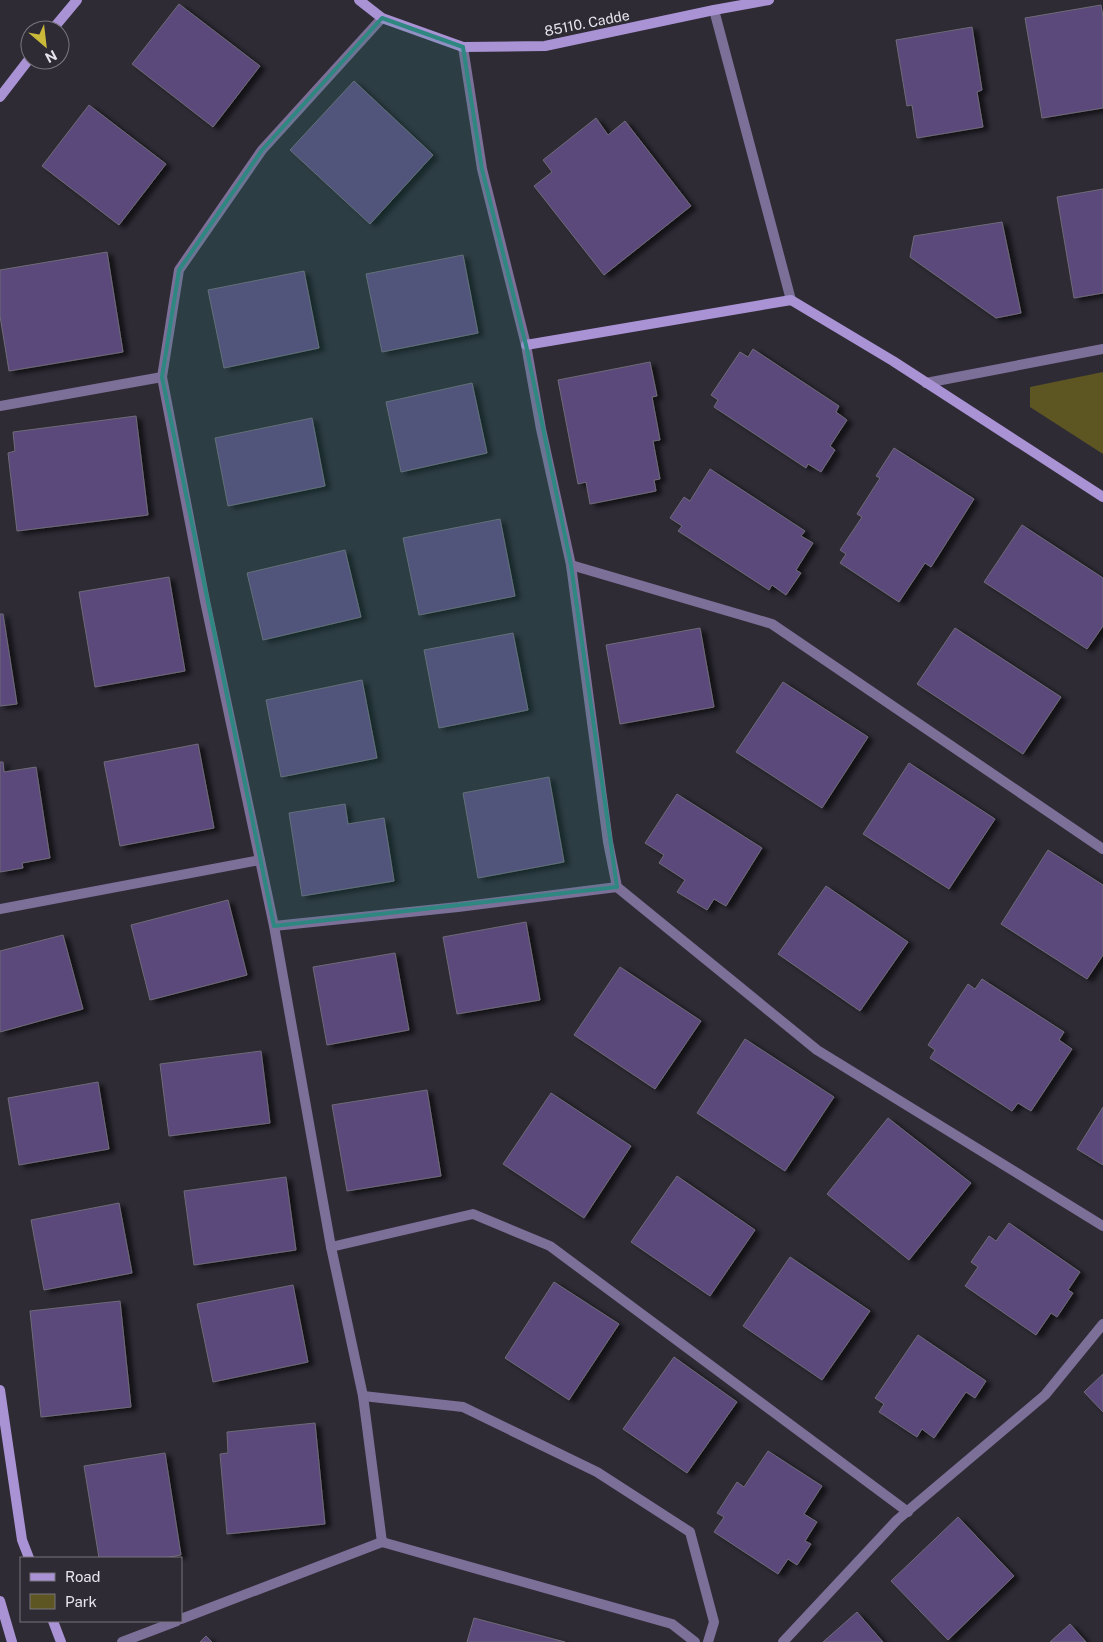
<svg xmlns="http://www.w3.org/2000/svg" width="1103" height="1642" font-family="'Public Sans',sans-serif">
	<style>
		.green { fill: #5d5622 }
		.building { fill: #5a487a; stroke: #6f6b77; filter: url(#shadow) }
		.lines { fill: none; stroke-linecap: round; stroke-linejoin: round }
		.lane { stroke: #7c6f98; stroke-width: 10 }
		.street { stroke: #7c6f98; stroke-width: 10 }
		.secondary { stroke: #aa93d5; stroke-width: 10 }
		.marked { fill: #2f8781; fill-opacity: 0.2; stroke: #2f8781; stroke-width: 4; stroke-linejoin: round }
		.labels { text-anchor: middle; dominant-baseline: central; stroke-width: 5; stroke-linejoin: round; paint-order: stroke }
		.street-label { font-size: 14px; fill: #e7e5ec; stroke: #2e2b35 }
	</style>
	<defs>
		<filter id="shadow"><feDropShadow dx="5.5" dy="3" stdDeviation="2.5" flood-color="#0009"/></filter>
	</defs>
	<rect width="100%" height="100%" fill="#2e2b35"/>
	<polygon class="green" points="1103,372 1103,454 1030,407 1030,387"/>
	<g class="building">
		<polygon points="179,4 260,66 213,127 132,64"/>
		<polygon points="1101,5 1103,17 1103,108 1042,118 1025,18"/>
		<polygon points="972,27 982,90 977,92 983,127 917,138 912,105 907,106 896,40"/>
		<polygon points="354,81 433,155 370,224 290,150"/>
		<polygon points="89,105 166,164 119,225 42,166"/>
		<polygon points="596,118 608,135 625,121 691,206 604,275 534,186 552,172 543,160"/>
		<polygon points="1103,189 1103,293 1074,298 1057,197"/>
		<polygon points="1002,222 1021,313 996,318 910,257 914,236"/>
		<polygon points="107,252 123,352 9,371 0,316 0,270"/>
		<polygon points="463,255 478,333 382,352 366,274"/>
		<polygon points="304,271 319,348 224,368 208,290"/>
		<polygon points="753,349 839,406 836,412 847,420 830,446 835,450 821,472 808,464 806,468 714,407 718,400 711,395 740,352 748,357"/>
		<polygon points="650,362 657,396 652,397 660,440 653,441 660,479 654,480 656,491 590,504 586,482 578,484 558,380"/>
		<polygon points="472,383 487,453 401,472 386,402"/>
		<polygon points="136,416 148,515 17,531 8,453 15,451 13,432"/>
		<polygon points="312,418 325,486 228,506 215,438"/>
		<polygon points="894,448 974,499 931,567 925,563 899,602 840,563 846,554 840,550 862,517 857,514 880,478 876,476"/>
		<polygon points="710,469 805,531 801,536 813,543 796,570 801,573 786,595 772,585 769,590 678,531 682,526 670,518 684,497 690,501"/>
		<polygon points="500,519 515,596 419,615 403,538"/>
		<polygon points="1022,525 1103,578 1103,626 1087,649 984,582"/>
		<polygon points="345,550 361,617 263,640 247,573"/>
		<polygon points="169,577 185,671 95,687 79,592"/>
		<polygon points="0,614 3,614 17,704 0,706"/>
		<polygon points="700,628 714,707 620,724 606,645"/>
		<polygon points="955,628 1061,697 1023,754 917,684"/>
		<polygon points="513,633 528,710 439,728 424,650"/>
		<polygon points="362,680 377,758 281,777 266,700"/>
		<polygon points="783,682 868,737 822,808 736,752"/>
		<polygon points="198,744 214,828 120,846 104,762"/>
		<polygon points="0,762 3,762 4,772 36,767 50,858 22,863 23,868 0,872"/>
		<polygon points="909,763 995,819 949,889 863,834"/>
		<polygon points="549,777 564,862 478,878 463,793"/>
		<polygon points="677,794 762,848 726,906 714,899 707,910 677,892 685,880 659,863 664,855 645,843"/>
		<polygon points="345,804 348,824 384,818 394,881 302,896 289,813"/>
		<polygon points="1048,850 1103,885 1103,955 1087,979 1001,924"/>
		<polygon points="826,886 908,942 860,1011 778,954"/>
		<polygon points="228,900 247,975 150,1000 131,925"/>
		<polygon points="526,922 540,1000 457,1014 443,937"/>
		<polygon points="63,935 83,1009 0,1032 0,951"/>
		<polygon points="395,953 409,1030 327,1045 313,967"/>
		<polygon points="620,967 701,1021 655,1089 574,1035"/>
		<polygon points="982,979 1064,1032 1059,1040 1072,1049 1031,1111 1018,1103 1012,1111 930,1058 935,1050 928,1045 968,984 975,989"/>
		<polygon points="745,1039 834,1097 785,1171 697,1113"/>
		<polygon points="261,1051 270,1123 169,1136 160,1064"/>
		<polygon points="98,1082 109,1149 19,1165 8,1098"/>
		<polygon points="427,1090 441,1176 347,1191 332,1105"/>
		<polygon points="551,1093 631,1146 584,1218 503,1164"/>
		<polygon points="1103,1107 1103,1165 1077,1149"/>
		<polygon points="888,1118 971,1183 909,1260 827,1194"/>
		<polygon points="677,1176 755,1230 710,1296 631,1242"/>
		<polygon points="286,1177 296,1250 194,1265 184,1191"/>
		<polygon points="119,1203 132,1273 44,1290 31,1220"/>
		<polygon points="1009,1223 1080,1272 1068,1290 1073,1293 1057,1317 1051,1313 1036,1335 965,1286 978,1267 971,1262 989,1236 996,1241"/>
		<polygon points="790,1257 870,1311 822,1380 743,1326"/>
		<polygon points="554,1282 619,1324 569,1400 505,1358"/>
		<polygon points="293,1285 308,1362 213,1382 197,1304"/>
		<polygon points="120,1301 131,1407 41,1417 30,1311"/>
		<polygon points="918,1335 986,1381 975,1398 966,1392 934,1438 922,1429 917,1437 879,1412 884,1404 875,1398"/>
		<polygon points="674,1357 737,1402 687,1473 623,1429"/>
		<polygon points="1103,1374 1103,1412 1084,1392"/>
		<polygon points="315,1423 325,1524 227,1534 220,1454 228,1453 227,1432"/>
		<polygon points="768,1451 822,1486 804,1514 817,1522 805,1541 811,1544 797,1565 788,1559 778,1574 714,1532 724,1517 717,1513 737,1482 744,1487"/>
		<polygon points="165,1453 181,1555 164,1558 99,1558 84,1466"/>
		<polygon points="958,1517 1014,1576 948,1640 891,1581"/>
		<polygon points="857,1612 883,1642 823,1642"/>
		<polygon points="474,1618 565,1642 467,1642"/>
		<polygon points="1070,1624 1086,1642 1050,1642"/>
		<polygon points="206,1636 212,1642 200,1642"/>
	</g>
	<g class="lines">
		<polyline class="lane" points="363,1396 463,1407 597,1472 690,1532 714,1622 708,1642"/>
		<g class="street">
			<polyline points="714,10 791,300"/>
			<polyline points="463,47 482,169 526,345 541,429 571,565 608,842 617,887 817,1050 1103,1226"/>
			<polyline points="926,383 1103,349"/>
			<polyline points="0,406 162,377"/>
			<polyline points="571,565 772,624 1103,849"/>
			<polyline points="0,909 260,860"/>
			<polyline points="274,926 458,907 617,887"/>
			<polyline points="331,1247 473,1214 550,1246 908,1512"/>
			<polyline points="382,1542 363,1396 331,1247 274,926 205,601 162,377 179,270 262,150 382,18"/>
			<polyline points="181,1619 382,1542 672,1624 695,1642"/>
			<polyline points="122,1642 177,1621"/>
			<polyline points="783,1642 897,1520 1045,1395 1103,1324"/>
		</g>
		<g class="secondary">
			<polyline points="359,0 382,18 463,47 545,46 714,10 769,0"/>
			<polyline points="52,30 77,0"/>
			<polyline points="0,97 30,58"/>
			<polyline points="526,345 791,300 893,361 1103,497"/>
			<polyline points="0,1390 22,1540 29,1558"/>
			<polyline points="0,1601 12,1642"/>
			<polyline points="53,1621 61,1642"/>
		</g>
	</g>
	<path class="marked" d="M 382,18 L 463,47 L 482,169 L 526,345 L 571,565 L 617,887 L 274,926 L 162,377 L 179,270 L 262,150 Z"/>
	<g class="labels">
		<g class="street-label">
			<text transform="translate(587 23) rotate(-11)">85110. Cadde</text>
		</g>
	</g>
	<rect x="20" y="1557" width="162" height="65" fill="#2e2b35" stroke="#78757e"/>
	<rect x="30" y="1573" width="25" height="8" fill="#aa93d5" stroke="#78757e"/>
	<text x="65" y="1582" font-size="15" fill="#e7e5ec">Road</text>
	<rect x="30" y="1594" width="25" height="15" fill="#5d5622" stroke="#78757e"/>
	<text x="65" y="1607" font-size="15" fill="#e7e5ec">Park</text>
	<g transform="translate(45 45) rotate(152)"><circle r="24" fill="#2e2b35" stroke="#78757e"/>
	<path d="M0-4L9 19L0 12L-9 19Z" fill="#cbba39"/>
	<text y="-8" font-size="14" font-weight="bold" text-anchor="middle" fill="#e7e5ec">N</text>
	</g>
</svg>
